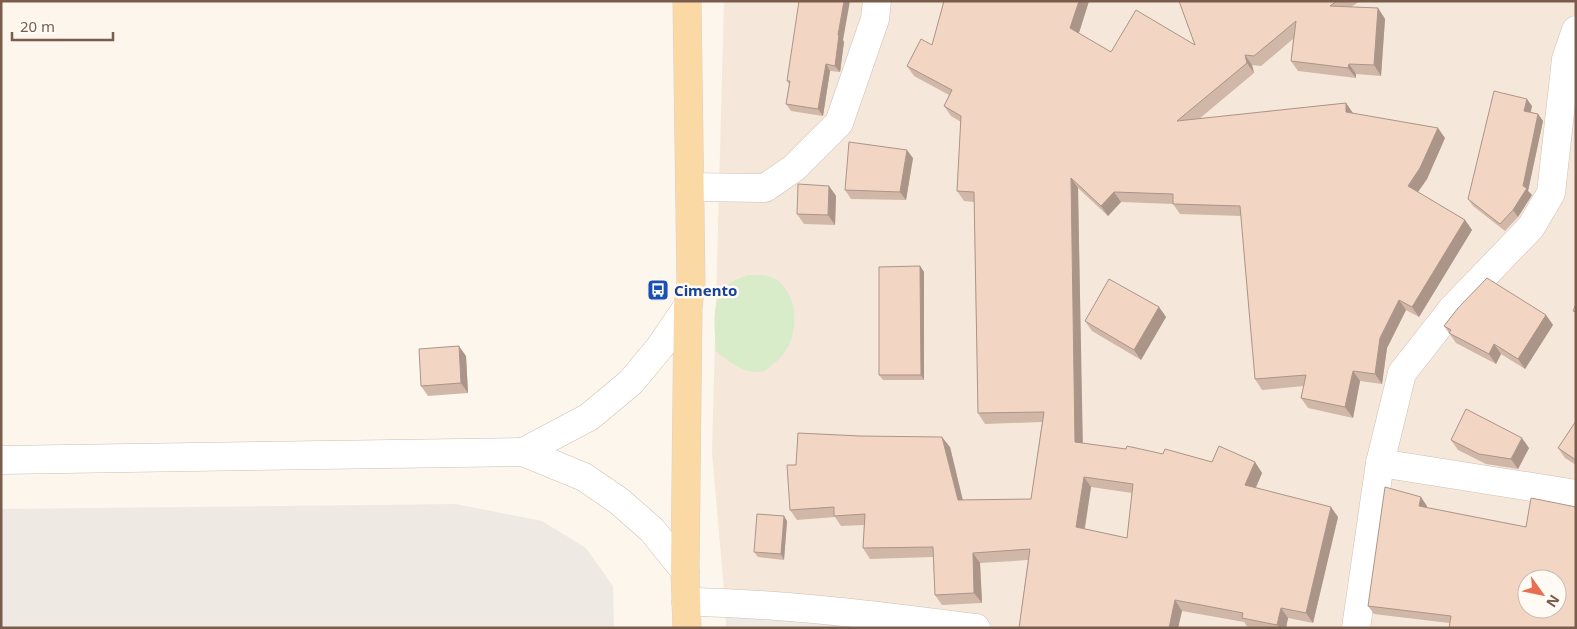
<svg xmlns="http://www.w3.org/2000/svg" width="1577" height="629" font-family="'Noto Sans',sans-serif">
	<style>
		.residential { fill: #f5e8da; fill-rule: evenodd }
		.industrial { fill: #efe9e4 }
		.green { fill: #d8ecc9 }
		.lines { fill: none; stroke-linecap: round; stroke-linejoin: round }
		.minor-casing { stroke: #d1beb0; stroke-width: 29 }
		.major-casing { stroke: #dad1cd; stroke-width: 29 }
		.minor { stroke: #fff; stroke-width: 28 }
		.major { stroke: #fbd9a5; stroke-width: 28 }
		.wall { fill: #d1b7a8; fill-rule: evenodd }
		.shaded-wall { fill: #aa9588 }
		.building { fill: #f3d5c3; stroke: #aa9588; fill-rule: evenodd }
		.labels { text-anchor: middle; dominant-baseline: central; stroke-width: 5; stroke-linejoin: round; paint-order: stroke }
		.transit-label { font-size: 15px; font-weight: bold; fill: #164399; stroke: #fffaf3; text-anchor: start }
	</style>
	<rect width="100%" height="100%" fill="#fdf6ec"/>
	<path class="residential" d="M 724,1 L 1576,1 L 1576,628 L 928,628 L 725,602 L 712,452 ZM 1527,579 L 1557,579 L 1557,609 L 1527,609 Z"/>
	<g class="industrial">
		<polygon points="456,504 542,521 586,548 613,586 614,628 1,628 1,509"/>
		<polygon points="725,602 928,628 726,628"/>
	</g>
	<path class="green" d="M 748,275 C 757,275 769,274 777,280 C 803,299 799,347 773,364 C 771,366 767,370 764,371 C 746,376 728,361 716,351 C 715,332 710,300 726,286 C 731,281 741,278 748,275 Z"/>
	<g class="lines">
		<g class="minor-casing">
			<g id="minor">
				<polyline points="690,187 765,188 794,168 839,123 875,19 877,1"/>
				<polyline points="523,452 589,417 631,382 660,347 688,306"/>
				<polyline points="1,460 523,452 584,477 619,501 652,530 685,571"/>
				<polyline points="1380,463 1576,494"/>
				<path d="M 686,602 C 783,603 880,616 976,628"/>
				<polyline points="1356,628 1380,463 1402,373 1453,308 1531,227 1551,193 1566,59 1576,30"/>
			</g>
		</g>
		<g class="major-casing">
			<polyline id="major" points="687,628 685,571 688,306 691,283 687,1"/>
		</g>
		<use href="#minor" class="minor"/>
		<use href="#major" class="major"/>
	</g>
	<g class="wall">
		<path d="M 1089,1 L 1079,33 L 1111,52 L 1195,45 L 1179,1 L 1360,1 L 1351,7 L 1378,8 L 1385,19 L 1381,76 L 1356,74 L 1356,78 L 1298,71 L 1291,61 L 1293,39 L 1261,66 L 1252,65 L 1254,73 L 1199,119 L 1346,103 L 1353,114 L 1445,138 L 1427,179 L 1418,192 L 1465,220 L 1472,230 L 1419,317 L 1406,310 L 1387,348 L 1382,384 L 1360,381 L 1353,418 L 1308,408 L 1301,398 L 1304,386 L 1262,390 L 1255,379 L 1241,216 L 1180,214 L 1173,204 L 1121,202 L 1108,216 L 1078,188 L 1082,443 L 1163,454 L 1212,462 L 1255,462 L 1262,473 L 1256,488 L 1338,517 L 1313,623 L 1288,618 L 1286,628 L 1248,628 L 1244,622 L 1182,611 L 1178,628 L 1019,628 L 1028,560 L 980,563 L 982,603 L 942,605 L 935,595 L 933,557 L 870,559 L 863,548 L 864,525 L 841,526 L 835,517 L 797,520 L 790,510 L 796,465 L 950,447 L 963,500 L 1031,499 L 1042,422 L 985,424 L 978,413 L 974,202 L 964,201 L 957,191 L 961,122 L 951,116 L 944,106 L 949,95 L 914,76 L 907,66 L 932,45 ZM 1091,487 L 1132,493 L 1127,538 L 1085,529 Z"/>
		<polygon points="843,40 844,42 840,72 830,71 823,116 791,111 786,104 789,84 787,81"/>
		<polygon points="1532,106 1531,112 1538,114 1543,121 1528,191 1532,195 1518,217 1505,231 1473,206 1468,199"/>
		<polygon points="913,158 906,200 851,199 845,190"/>
		<polygon points="829,186 836,196 835,225 804,224 797,214"/>
		<polygon points="920,266 924,272 924,380 883,380 879,375"/>
		<polygon points="1159,307 1166,317 1141,360 1092,331 1085,321"/>
		<polygon points="1546,315 1553,325 1525,369 1501,354 1496,364 1456,343 1444,326"/>
		<polygon points="466,356 468,393 428,396 421,386"/>
		<polygon points="1576,421 1576,465 1565,458 1558,448"/>
		<polygon points="1451,440 1529,448 1518,469 1486,464 1458,450"/>
		<polygon points="1427,506 1426,508 1526,527 1576,507 1449,623 1374,614 1368,606"/>
		<polygon points="787,521 784,560 758,557 754,552"/>
	</g>
	<g class="shaded-wall">
		<polygon points="844,1 850,1 843,40 844,42 840,72 835,66 838,35"/>
		<polygon points="1079,1 1089,1 1077,39 1070,28"/>
		<polygon points="1378,8 1385,19 1381,76 1374,65"/>
		<polygon points="1245,55 1252,65 1254,73 1247,63"/>
		<polygon points="826,64 830,71 823,116 818,109"/>
		<polygon points="1349,64 1356,74 1356,78 1348,68"/>
		<polygon points="1527,99 1532,106 1529,118 1524,111"/>
		<polygon points="1346,103 1353,113 1353,123 1346,112"/>
		<polygon points="1538,114 1543,121 1528,191 1532,195 1518,217 1513,210 1523,186"/>
		<polygon points="1438,128 1445,138 1427,179 1415,196 1408,186"/>
		<polygon points="907,150 913,158 906,200 900,192"/>
		<polygon points="1071,178 1078,188 1083,452 1075,442"/>
		<polygon points="829,186 836,196 835,225 828,215"/>
		<polygon points="1114,192 1121,202 1108,216 1101,206"/>
		<polygon points="1465,220 1472,230 1419,317 1412,307"/>
		<polygon points="920,266 924,272 924,380 921,375"/>
		<polygon points="1399,300 1406,310 1387,348 1382,384 1375,374 1380,338"/>
		<polygon points="1159,307 1166,317 1141,360 1134,350"/>
		<polygon points="1546,315 1553,325 1525,369 1518,359"/>
		<polygon points="1494,344 1501,354 1496,364 1489,354"/>
		<polygon points="459,346 466,356 468,393 461,383"/>
		<polygon points="1353,371 1360,381 1353,418 1345,407"/>
		<polygon points="942,437 950,447 965,510 958,500"/>
		<polygon points="1522,438 1529,448 1518,469 1511,459"/>
		<polygon points="1255,462 1262,473 1252,496 1245,485"/>
		<polygon points="1084,477 1091,487 1083,538 1076,527"/>
		<polygon points="1421,497 1427,506 1424,515 1419,506"/>
		<polygon points="1331,507 1338,517 1313,623 1306,613"/>
		<polygon points="784,516 787,521 784,560 781,554"/>
		<polygon points="973,553 980,563 982,603 974,593"/>
		<polygon points="1175,600 1182,611 1178,628 1169,628"/>
		<polygon points="1281,608 1288,618 1286,628 1280,628 1277,625"/>
	</g>
	<g class="building">
		<polygon points="799,1 844,1 838,35 839,35 835,66 826,64 818,109 786,104 790,81 787,81"/>
		<path d="M 944,1 L 1079,1 L 1070,28 L 1111,52 L 1136,10 L 1195,45 L 1179,1 L 1337,1 L 1330,6 L 1378,8 L 1374,65 L 1349,64 L 1348,68 L 1291,61 L 1296,21 L 1254,56 L 1245,55 L 1247,63 L 1177,121 L 1346,103 L 1346,112 L 1438,128 L 1420,168 L 1408,186 L 1465,220 L 1412,307 L 1399,300 L 1380,338 L 1375,374 L 1353,371 L 1345,407 L 1301,398 L 1306,375 L 1255,379 L 1240,206 L 1173,204 L 1173,194 L 1114,192 L 1101,206 L 1071,178 L 1075,442 L 1126,449 L 1127,446 L 1163,454 L 1165,449 L 1212,462 L 1219,446 L 1255,462 L 1245,485 L 1331,507 L 1306,613 L 1281,608 L 1277,625 L 1242,618 L 1243,613 L 1175,600 L 1169,628 L 1019,628 L 1030,549 L 973,553 L 974,593 L 935,595 L 933,547 L 863,548 L 865,514 L 834,516 L 834,507 L 790,510 L 787,465 L 796,465 L 798,433 L 860,436 L 942,437 L 958,500 L 1031,499 L 1044,412 L 978,413 L 974,192 L 957,191 L 961,116 L 944,106 L 952,90 L 907,66 L 921,39 L 932,45 ZM 1084,477 L 1133,484 L 1127,538 L 1076,527 Z"/>
		<polygon points="1494,91 1527,99 1524,111 1538,114 1523,186 1527,188 1513,210 1500,224 1468,199"/>
		<polygon points="849,142 907,150 900,192 845,190"/>
		<polygon points="798,184 829,186 828,215 797,214"/>
		<polygon points="920,266 921,375 879,375 879,267"/>
		<polygon points="1487,278 1546,315 1518,359 1494,344 1489,354 1449,333 1451,330 1444,326 1458,308"/>
		<polygon points="1109,279 1159,307 1134,350 1085,321"/>
		<polygon points="1576,304 1576,312 1573,311"/>
		<polygon points="459,346 461,383 421,386 419,349"/>
		<polygon points="1466,409 1522,438 1511,459 1479,454 1451,440"/>
		<polygon points="1576,421 1576,460 1558,448"/>
		<path d="M 1385,487 L 1421,497 L 1419,506 L 1526,527 L 1531,498 L 1576,507 L 1576,628 L 1449,628 L 1451,616 L 1368,606 ZM 1527,579 L 1557,579 L 1557,609 L 1527,609 Z"/>
		<polygon points="757,514 784,516 781,554 754,552"/>
	</g>
	<defs>
		<g id="bus-square" transform="scale(1.125)"><rect x="-9" y="-9" width="18" height="18" rx="4" fill="#1a4fb4" stroke="#fffaf3"/><path d="M-5-6H5V4H4V6H2V4H-2V6H-4V4H-5ZM-3.5-4V0h7V-4ZM-3.5 1.2v1.5H-2V1.2ZM2 1.2v1.5H3.5V1.2Z" fill="#fff"/></g>
	</defs>
	<g fill-rule="evenodd">
		<use href="#bus-square" x="658" y="290"/>
	</g>
	<g class="labels">
		<g class="transit-label">
			<text x="674" y="290">Cimento</text>
		</g>
	</g>
	<rect width="1577" height="629" fill="none" stroke="#7a5c4d" stroke-width="5"/>
	<g transform="translate(1542 594) rotate(123)"><circle r="24" fill="#fffaf3" stroke="#cabbb1"/>
	<path d="M0-4L9 19L0 12L-9 19Z" fill="#e76f51"/>
	<text y="-8" font-size="14" font-weight="bold" text-anchor="middle" fill="#7a5c4d">N</text>
	</g>
	<path d="M12 32v8h101v-8" fill="none" stroke="#7a5c4d" stroke-width="2.5"/>
	<text x="20" y="32" font-size="15" fill="#7a5c4d" stroke="#fffaf3" stroke-width="4" paint-order="stroke">20 m</text>
</svg>
